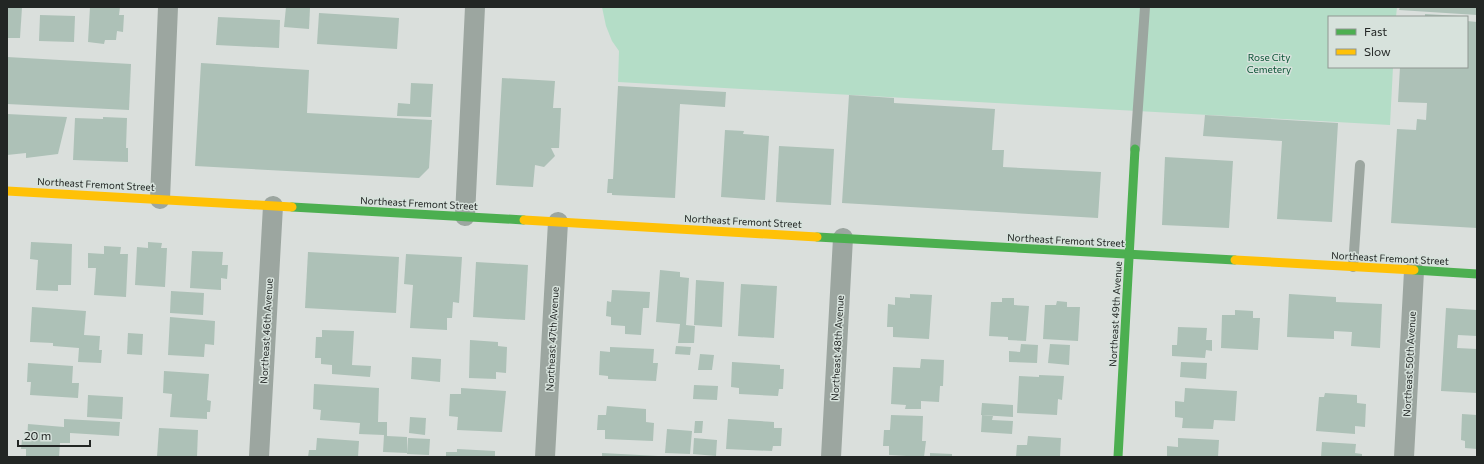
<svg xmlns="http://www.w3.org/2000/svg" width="1484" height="464" font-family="Commissioner,sans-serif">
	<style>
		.green { fill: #b4ddc7 }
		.building { fill: #adc1b7 }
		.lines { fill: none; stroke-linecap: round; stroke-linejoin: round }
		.lane { stroke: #9ca6a0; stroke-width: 10 }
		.street { stroke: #9ca6a0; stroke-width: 20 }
		.fast { stroke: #4caf50; stroke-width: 9 }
		.slow { stroke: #ffc107; stroke-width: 9 }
		.labels { text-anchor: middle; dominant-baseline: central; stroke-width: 3; stroke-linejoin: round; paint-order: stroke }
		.park-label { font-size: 10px; fill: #0b5336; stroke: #d7e2dc }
		.street-label { font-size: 10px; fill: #222624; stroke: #d7e2dc }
	</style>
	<rect width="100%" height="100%" fill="#dadfdc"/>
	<polygon class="green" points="602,7 1397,7 1396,17 1329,17 1329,67 1393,67 1390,125 618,82 619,51 612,41 606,26"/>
	<g class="building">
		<polygon points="7,7 22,7 20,38 7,38"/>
		<polygon points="90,7 120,7 119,15 124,15 123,32 117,31 116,40 105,40 104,44 88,42"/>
		<polygon points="286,7 310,8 309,29 284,27"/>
		<polygon points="1400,7 1477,7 1477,15 1399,10"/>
		<polygon points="319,13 399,18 397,49 317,44"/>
		<polygon points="1425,14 1460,16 1460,17 1425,17"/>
		<polygon points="40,15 75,16 74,42 39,41"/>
		<polygon points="218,17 280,20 279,48 216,45"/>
		<polygon points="1467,21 1477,22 1477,228 1391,223 1397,129 1416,130 1417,119 1426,120 1427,103 1398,102 1400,67 1467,67"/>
		<polygon points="7,57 131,64 129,110 7,104"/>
		<polygon points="201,63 309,70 307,113 432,120 429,168 419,178 195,166"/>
		<polygon points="502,78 555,81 553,108 561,108 559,148 551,148 555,156 544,167 535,165 533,187 496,185"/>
		<polygon points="411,83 433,84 431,117 397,116 398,103 410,104"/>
		<polygon points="618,86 726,92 725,107 680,104 675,198 612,195 612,193 607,193 608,179 613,179"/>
		<polygon points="849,95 894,98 894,103 995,109 992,150 1004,150 1003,167 1101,172 1098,218 842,203"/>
		<polygon points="7,114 67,117 58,154 26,158 26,153 7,155"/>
		<polygon points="1205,115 1338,123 1332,222 1277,219 1282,141 1203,136"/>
		<polygon points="103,117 127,118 126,148 128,148 128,162 73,160 75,118 103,119"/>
		<polygon points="725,130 744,131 743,134 769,136 765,200 721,197"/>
		<polygon points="779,146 834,149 831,205 776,202"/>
		<polygon points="1165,157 1233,161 1229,228 1162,225"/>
		<polygon points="31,242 72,244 71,285 58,285 58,291 36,290 38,260 30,259"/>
		<polygon points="148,242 162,243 161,248 167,248 165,287 135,285 137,247 148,248"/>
		<polygon points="104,246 121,247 120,254 128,254 126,297 94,295 96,268 88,268 88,253 104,254"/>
		<polygon points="192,251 223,252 222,265 228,265 227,279 221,278 221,290 190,288"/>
		<polygon points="308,252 399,257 396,313 305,308"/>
		<polygon points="406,254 462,257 459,303 453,302 452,318 447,318 447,330 410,328 413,285 404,284"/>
		<polygon points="476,262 528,265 525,320 473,317"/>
		<polygon points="660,270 680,272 680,277 689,278 686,325 695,326 694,343 678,343 680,324 656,322"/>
		<polygon points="696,280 724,282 722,327 694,325"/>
		<polygon points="741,284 777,286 774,338 738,336"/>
		<polygon points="612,290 650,292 649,308 643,308 641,335 625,334 625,326 611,325 611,317 606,316 607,301 611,302"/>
		<polygon points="171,291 204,293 203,315 170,313"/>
		<polygon points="910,294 932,295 929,339 893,337 893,327 887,327 888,304 895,305 895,297 910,298"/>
		<polygon points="1289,294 1336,297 1336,302 1382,304 1380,348 1351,346 1352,332 1334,331 1334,339 1287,337"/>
		<polygon points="1002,298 1014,298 1014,305 1029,306 1026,341 1008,340 1008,337 989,336 991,302 1002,302"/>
		<polygon points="1057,301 1067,302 1067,307 1080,307 1078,341 1043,339 1045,305 1056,305"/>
		<polygon points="32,307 86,311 84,335 100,336 99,350 102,350 101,363 78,362 79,348 53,346 53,343 30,342"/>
		<polygon points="1446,308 1477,310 1477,336 1458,335 1457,348 1477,349 1477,393 1441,391"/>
		<polygon points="1235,310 1253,311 1253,318 1260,318 1258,350 1221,348 1222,315 1235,315"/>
		<polygon points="170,317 215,321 214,345 205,344 204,357 168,355"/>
		<polygon points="1178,327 1207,328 1206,340 1212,340 1212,351 1206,350 1205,358 1172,356 1172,345 1177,345"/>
		<polygon points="322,330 354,331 352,365 371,366 370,377 332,374 332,365 321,364 321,358 315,358 316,337 322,337"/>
		<polygon points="128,333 143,334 142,355 127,354"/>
		<polygon points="470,340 498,342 498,346 507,347 506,373 496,372 496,379 469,378"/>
		<polygon points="1021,344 1038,345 1037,363 1009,362 1009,351 1020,352"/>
		<polygon points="1050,344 1070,345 1069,365 1048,363"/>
		<polygon points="676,346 691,347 690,355 675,354"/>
		<polygon points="610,347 654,349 653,363 658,363 656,381 608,379 608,376 599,375 600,351 610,352"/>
		<polygon points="700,354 714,355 712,370 698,370"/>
		<polygon points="412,357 441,359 440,382 411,379"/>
		<polygon points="921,359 944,360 943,386 940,386 939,402 921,401 921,409 905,409 906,405 891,404 893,367 920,368"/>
		<polygon points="732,362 780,365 780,369 784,369 783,389 779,389 778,396 739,394 739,388 731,387"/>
		<polygon points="1181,362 1207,363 1206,379 1180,377"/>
		<polygon points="28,363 73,366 72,383 79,383 78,398 30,395 31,382 27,382"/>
		<polygon points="164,371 209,374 207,400 211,401 210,412 207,412 207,419 170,417 172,394 163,393"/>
		<polygon points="1039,375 1064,376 1062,400 1058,399 1057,415 1017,413 1019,376 1039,377"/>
		<polygon points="314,384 379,388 378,422 387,422 387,436 407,437 407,453 383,452 384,435 359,434 360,423 320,420 321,410 313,409"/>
		<polygon points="694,385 718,386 717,400 693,399"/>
		<polygon points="461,388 506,391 502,432 457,430 458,417 449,416 450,394 461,394"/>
		<polygon points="1185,388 1237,391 1235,421 1214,420 1213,429 1182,428 1183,418 1175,417 1175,401 1184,402"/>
		<polygon points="1325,393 1357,395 1357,403 1366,404 1365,427 1355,426 1355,434 1316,431 1319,397 1324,397"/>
		<polygon points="88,395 123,397 122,419 87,417"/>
		<polygon points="982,403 1013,405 1013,417 981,415"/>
		<polygon points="607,406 646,409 646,422 654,423 653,441 605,439 605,430 597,430 598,415 606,415"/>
		<polygon points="1462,414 1477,415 1477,449 1465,448 1465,441 1461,440"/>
		<polygon points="891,415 923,416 922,441 926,441 924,457 889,455 889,446 883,446 884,430 890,430"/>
		<polygon points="982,415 993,416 992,420 1013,421 1012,434 981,432"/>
		<polygon points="410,417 426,418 425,435 409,433"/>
		<polygon points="64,419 120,422 119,436 70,433 70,443 60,443 59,457 26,457 26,449 21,449 22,440 27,440 28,424 64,427"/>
		<polygon points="728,419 774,422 774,428 782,428 781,446 773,446 772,451 726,449"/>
		<polygon points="695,421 703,421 702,433 694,433"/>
		<polygon points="159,428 198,430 197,457 157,457"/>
		<polygon points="667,429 692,431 690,454 665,453"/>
		<polygon points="1028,436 1061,438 1060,457 1016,457 1017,445 1027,445"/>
		<polygon points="317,438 359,441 358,457 308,457 309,450 316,450"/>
		<polygon points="408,438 430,439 429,455 407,454"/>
		<polygon points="694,438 717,440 716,456 693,454"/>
		<polygon points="1178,438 1219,440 1218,457 1167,457 1167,446 1178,447"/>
		<polygon points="1322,442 1356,444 1355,453 1362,454 1362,457 1321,457"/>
		<polygon points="457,449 495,451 495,457 446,457 446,452 457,452"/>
		<polygon points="602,453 658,456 658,457 602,457"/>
		<polygon points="930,453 952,454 952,457 930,457"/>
	</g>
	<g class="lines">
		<g class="lane">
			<polyline points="1135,149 1145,7"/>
			<polyline points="1353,267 1360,165"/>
		</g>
		<g class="street">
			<polyline points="160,199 168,7"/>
			<polyline points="465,216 475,7"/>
			<polyline points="259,457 273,206"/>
			<polyline points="545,457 558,222"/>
			<polyline points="831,457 843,238"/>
			<polyline points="1404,457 1414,271"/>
		</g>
		<g class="fast">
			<polyline points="292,207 524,220"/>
			<polyline points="817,237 1235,260"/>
			<polyline points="1414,270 1477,274"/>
			<polyline points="1118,457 1135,149"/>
		</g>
		<g class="slow">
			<polyline points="7,191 292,207"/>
			<polyline points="524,220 817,237"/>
			<polyline points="1235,260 1414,270"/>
		</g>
	</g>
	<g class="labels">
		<g class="park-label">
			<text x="1269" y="57">Rose City<tspan x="1269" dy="12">Cemetery</tspan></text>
		</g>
		<g class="street-label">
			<text transform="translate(96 184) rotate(3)">Northeast Fremont Street</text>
			<text transform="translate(419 203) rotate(3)">Northeast Fremont Street</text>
			<text transform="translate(743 221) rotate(3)">Northeast Fremont Street</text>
			<text transform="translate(1066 240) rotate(3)">Northeast Fremont Street</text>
			<text transform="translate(1390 258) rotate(3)">Northeast Fremont Street</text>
			<text transform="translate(1115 314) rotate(-87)">Northeast 49th Avenue</text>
			<text transform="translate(266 331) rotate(-87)">Northeast 46th Avenue</text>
			<text transform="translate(552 339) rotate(-87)">Northeast 47th Avenue</text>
			<text transform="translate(837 348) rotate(-87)">Northeast 48th Avenue</text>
			<text transform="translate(1409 364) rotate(-87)">Northeast 50th Avenue</text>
		</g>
	</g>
	<rect width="1484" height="464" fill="none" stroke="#222624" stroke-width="16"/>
	<rect x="1328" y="16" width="140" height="52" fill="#d7e2dc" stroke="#8f9792"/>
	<rect x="1336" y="29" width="20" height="6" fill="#4caf50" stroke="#8f9792"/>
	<text x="1364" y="36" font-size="12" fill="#222624">Fast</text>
	<rect x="1336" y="49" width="20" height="6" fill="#ffc107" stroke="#8f9792"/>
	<text x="1364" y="56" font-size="12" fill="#222624">Slow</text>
	<path d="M18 440v6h72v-6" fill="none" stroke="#222624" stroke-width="2"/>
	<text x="24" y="440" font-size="12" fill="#222624" stroke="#d7e2dc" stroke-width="3" paint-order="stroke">20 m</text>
</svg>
